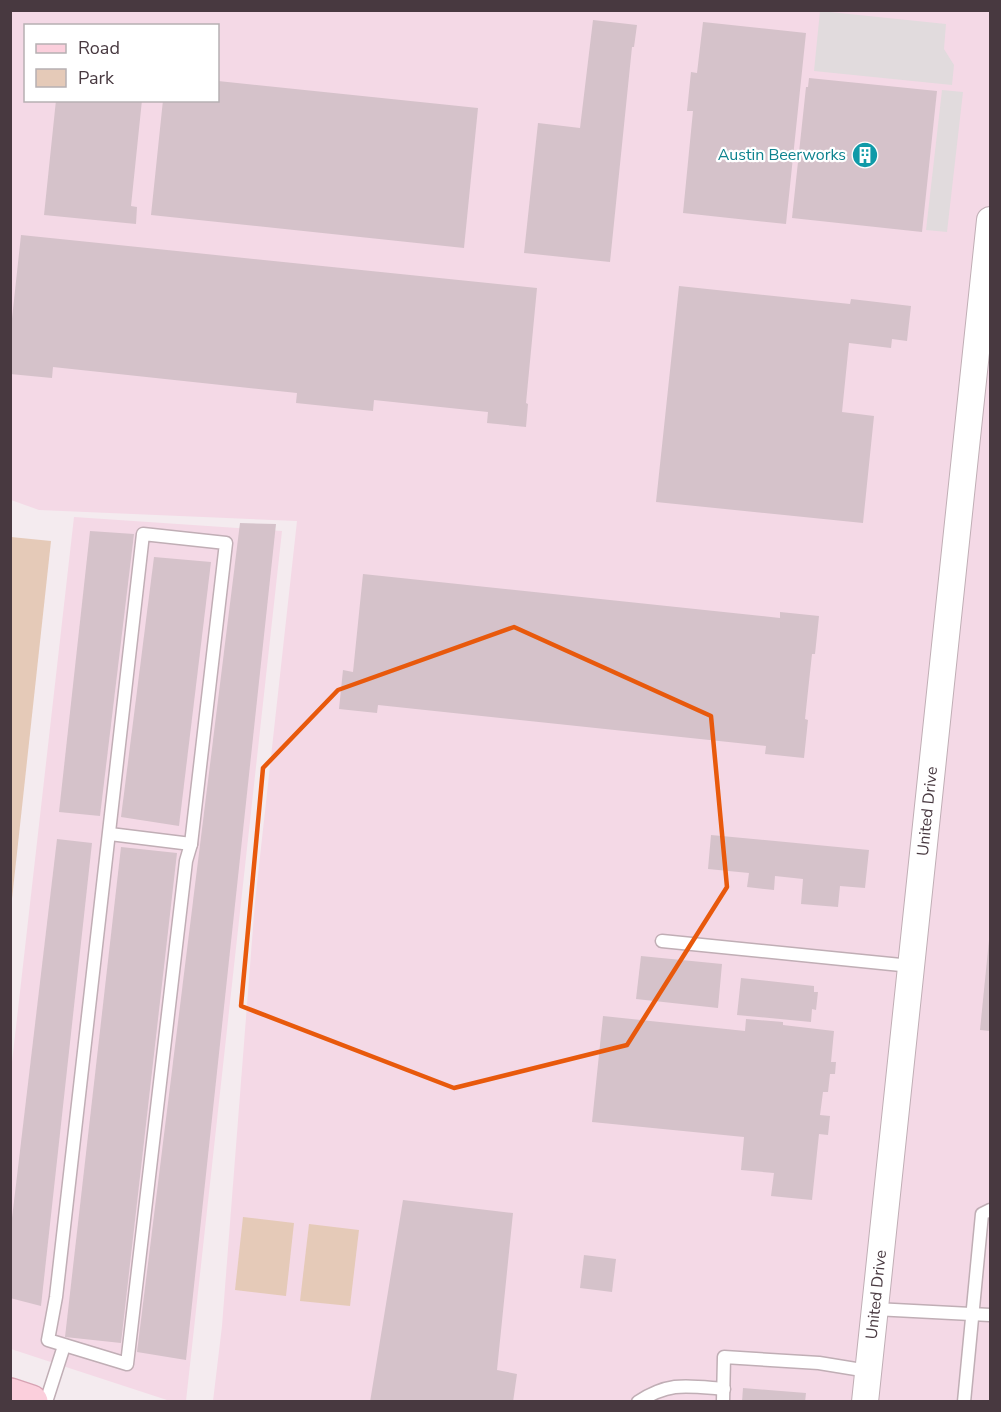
<svg xmlns="http://www.w3.org/2000/svg" width="1001" height="1412" font-family="'Nunito Sans',sans-serif">
	<style>
		.commercial { fill: #f4d9e6; fill-rule: evenodd }
		.green { fill: #e5cab8 }
		.parking { fill: #e1dbdd }
		.building { fill: #d5c2ca }
		.lines { fill: none; stroke-linecap: round; stroke-linejoin: round }
		.lane-casing { stroke: #c0aeb5; stroke-width: 15 }
		.street-casing { stroke: #c0aeb5; stroke-width: 28 }
		.secondary-casing { stroke: #d7a3b3; stroke-width: 36 }
		.lane { stroke: #fff; stroke-width: 12 }
		.street { stroke: #fff; stroke-width: 26 }
		.secondary { stroke: #fbcfdc; stroke-width: 33 }
		.marked { fill: none; stroke: #e8590c; stroke-width: 4.5; stroke-linejoin: round }
		.labels { text-anchor: middle; dominant-baseline: central; stroke-width: 4.5; stroke-linejoin: round; paint-order: stroke }
		.culture-label { font-size: 16px; fill: #0d838f; stroke: #fff; text-anchor: end }
		.street-label { font-size: 16px; fill: #483940; stroke: #fff }
	</style>
	<rect width="100%" height="100%" fill="#f4ebef"/>
	<g class="commercial">
		<path d="M 10,11 L 990,11 L 990,1401 L 213,1401 L 222,1326 L 255,902 L 297,521 L 39,510 L 11,500 ZM 26,26 L 218,26 L 218,100 L 26,100 Z"/>
		<polygon points="74,517 282,531 186,1401 170,1401 11,1349 11,1071"/>
	</g>
	<g class="green">
		<polygon points="11,537 51,541 11,908 10,537"/>
		<polygon points="243,1217 294,1223 286,1296 235,1290"/>
		<polygon points="309,1224 359,1230 350,1306 300,1301"/>
	</g>
	<g class="parking">
		<polygon points="820,11 946,24 944,49 954,65 952,85 814,71"/>
		<polygon points="942,90 963,92 947,232 926,230"/>
	</g>
	<g class="building">
		<polygon points="593,20 637,25 634,47 632,47 610,262 524,253 538,123 580,128"/>
		<polygon points="703,22 806,33 786,224 683,213 693,111 687,111 691,72 697,73"/>
		<polygon points="809,78 937,91 922,232 792,218 806,87 808,87"/>
		<polygon points="218,81 478,108 464,248 151,215 163,100 218,100"/>
		<polygon points="56,100 142,100 131,206 137,207 136,224 44,215"/>
		<polygon points="21,235 537,288 526,403 528,404 526,427 487,423 488,412 374,400 373,411 296,403 297,393 53,367 52,378 10,374 10,337"/>
		<polygon points="679,286 850,304 851,299 911,306 907,341 892,339 891,348 849,343 842,412 874,416 863,523 656,502"/>
		<polygon points="240,523 276,524 186,1360 137,1352"/>
		<polygon points="90,531 134,534 100,816 59,812"/>
		<polygon points="154,557 211,562 179,826 121,817"/>
		<polygon points="363,574 780,618 780,612 819,616 815,654 812,654 805,719 808,720 804,758 765,754 766,746 378,705 377,713 339,709 343,670 353,672"/>
		<polygon points="711,835 869,850 865,888 840,886 838,907 801,904 803,879 775,876 774,890 747,887 749,873 708,869"/>
		<polygon points="57,839 92,843 41,1306 10,1298 10,1235"/>
		<polygon points="121,847 177,853 121,1343 65,1337"/>
		<polygon points="989,940 990,940 990,1031 980,1030"/>
		<polygon points="641,956 722,964 718,1008 636,999"/>
		<polygon points="741,978 814,986 814,992 818,992 816,1010 812,1009 811,1022 737,1015"/>
		<polygon points="603,1016 745,1031 746,1019 783,1022 783,1025 834,1031 831,1062 836,1062 835,1074 830,1074 828,1092 823,1092 820,1115 830,1116 828,1135 819,1134 812,1200 771,1196 774,1173 741,1170 744,1137 592,1122"/>
		<polygon points="403,1200 513,1213 497,1370 517,1374 513,1402 370,1402"/>
		<polygon points="584,1255 616,1259 612,1292 580,1288"/>
		<polygon points="743,1388 806,1393 805,1402 742,1402"/>
	</g>
	<g class="lines">
		<g class="lane-casing">
			<g id="lane">
				<polygon points="143,534 226,543 191,844 186,861 127,1364 48,1340 56,1297"/>
				<polyline points="110,834 191,844"/>
				<polyline points="662,941 911,966"/>
				<polyline points="875,1309 990,1315"/>
				<polyline points="46,1402 64,1346"/>
				<path d="M 638,1402 C 670,1381 688,1386 724,1389"/>
				<polyline points="723,1402 724,1357 819,1363 868,1371"/>
				<polyline points="964,1402 982,1214 990,1210"/>
			</g>
		</g>
		<g class="street-casing">
			<g id="street">
				<path id="s1" d="M 865,1402 L 990,220"/>
			</g>
		</g>
		<g class="secondary-casing">
			<polyline id="secondary" points="10,1395 31,1402"/>
		</g>
		<use href="#lane" class="lane"/>
		<use href="#street" class="street"/>
		<use href="#secondary" class="secondary"/>
	</g>
	<path class="marked" d="M 514,627 L 711,716 L 727,887 L 627,1045 L 454,1088 L 241,1006 L 263,768 L 338,690 Z"/>
	<defs>
		<g id="building-disc" transform="scale(1.35)"><circle r="9.5" fill="#0f9aa8" stroke="#fff"/><path d="M-4-6H4V6H1V3H-1V6H-4ZM-2.5-4.3h1.7v1.8h-1.7ZM.8-4.3h1.7v1.8H.8ZM-2.5-1h1.7V.8h-1.7ZM.8-1h1.7V.8H.8Z" fill="#fff"/></g>
	</defs>
	<g fill-rule="evenodd">
		<use href="#building-disc" x="865" y="155"/>
	</g>
	<g class="labels">
		<g class="culture-label">
			<text x="846" y="155">Austin Beerworks</text>
		</g>
		<g class="street-label">
			<text stroke="none"><textPath href="#s1" startOffset="594">United Drive</textPath></text>
			<text stroke="none"><textPath href="#s1" startOffset="108">United Drive</textPath></text>
		</g>
	</g>
	<rect width="1001" height="1412" fill="none" stroke="#483940" stroke-width="24"/>
	<rect x="24" y="24" width="195" height="78" fill="#ffffff" stroke="#b6b0b3" stroke-width="1.5"/>
	<rect x="36" y="44" width="30" height="9" fill="#fbcfdc" stroke="#b6b0b3" stroke-width="1.5"/>
	<text x="78" y="54" font-size="18" fill="#483940">Road</text>
	<rect x="36" y="69" width="30" height="18" fill="#e5cab8" stroke="#b6b0b3" stroke-width="1.5"/>
	<text x="78" y="84" font-size="18" fill="#483940">Park</text>
</svg>
